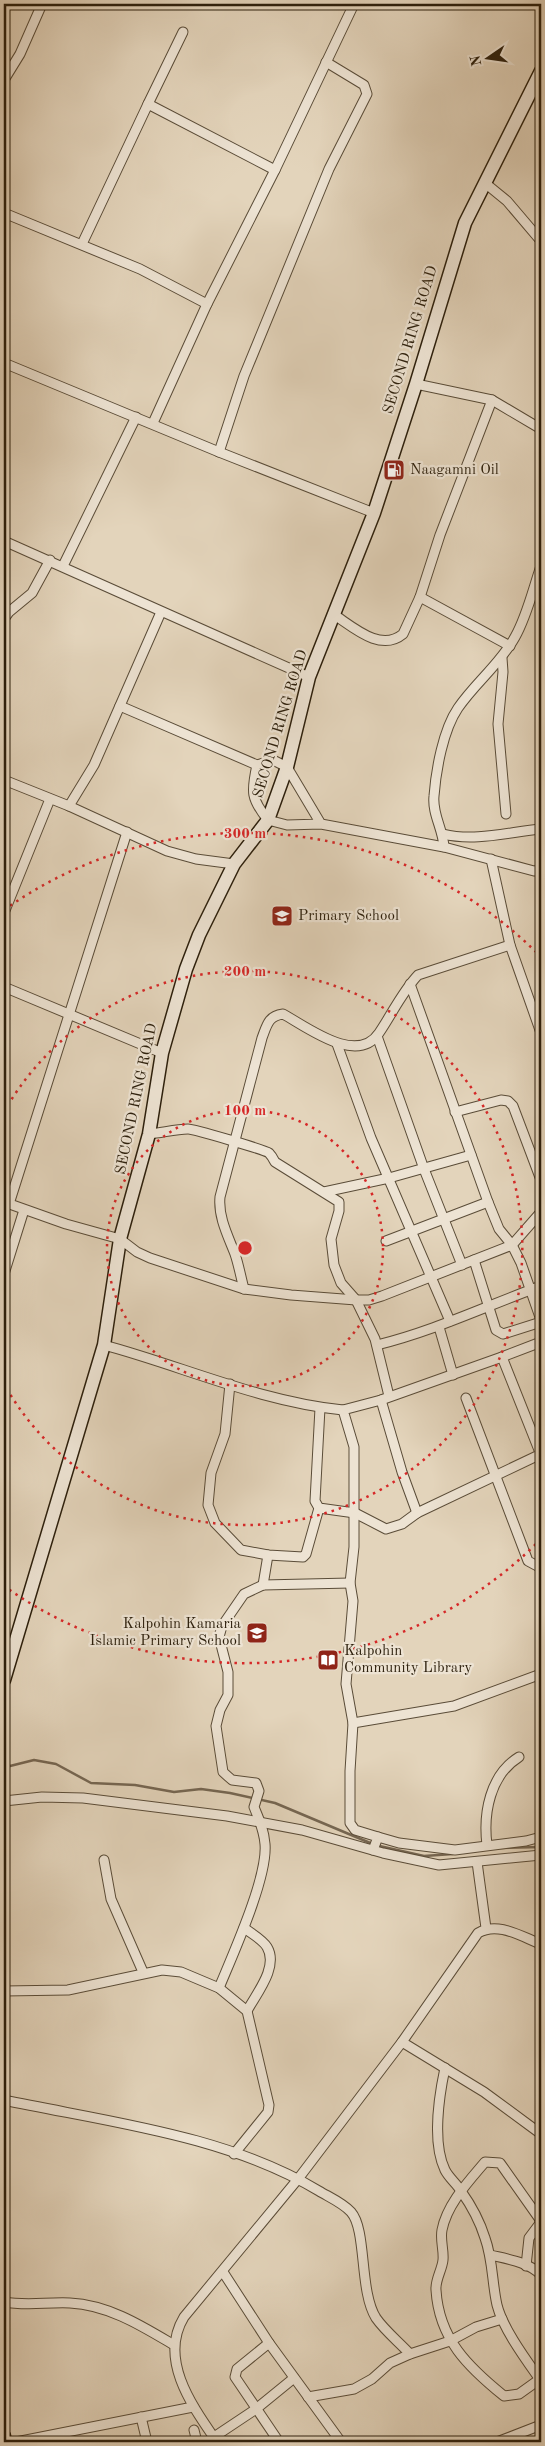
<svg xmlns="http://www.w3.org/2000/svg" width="545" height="2446" font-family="'Old Standard TT',serif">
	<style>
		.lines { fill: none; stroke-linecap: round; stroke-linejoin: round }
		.stream { stroke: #756652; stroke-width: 2.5 }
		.street-casing { stroke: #5a4c38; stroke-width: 11 }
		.secondary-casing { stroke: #2c1f0c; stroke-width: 15 }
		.street { stroke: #ede3d3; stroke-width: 9 }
		.secondary { stroke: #ede3d3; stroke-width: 12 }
		.ring { fill: none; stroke: #d62828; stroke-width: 2.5; stroke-dasharray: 2.5 5 }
		.labels { text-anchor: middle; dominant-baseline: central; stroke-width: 4.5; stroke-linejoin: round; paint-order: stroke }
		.street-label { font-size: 15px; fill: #2c1f0c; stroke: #ede3d3 }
		.poi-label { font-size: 15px; fill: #2c1f0c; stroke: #ede3d3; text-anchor: start }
		.centre { fill: #d62828; stroke: #ede3d3; stroke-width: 2.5 }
		.ring-label { font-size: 15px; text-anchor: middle; font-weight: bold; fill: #d62828; stroke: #ede3d3; stroke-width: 4.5; stroke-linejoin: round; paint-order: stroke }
	</style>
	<rect width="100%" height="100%" fill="#e3d4bb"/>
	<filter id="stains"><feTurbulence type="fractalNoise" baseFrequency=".004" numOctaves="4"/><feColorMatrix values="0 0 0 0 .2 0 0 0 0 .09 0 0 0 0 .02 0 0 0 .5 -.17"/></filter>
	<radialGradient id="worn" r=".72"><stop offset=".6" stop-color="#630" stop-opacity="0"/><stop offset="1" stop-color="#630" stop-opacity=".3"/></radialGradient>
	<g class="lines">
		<g class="stream">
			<polyline points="6,1767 34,1760 56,1764 91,1783 135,1785 174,1792 201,1789 230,1793 275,1803 375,1845 424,1856 453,1854"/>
			<polyline points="500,1848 541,1847"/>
		</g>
		<g class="street-casing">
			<g id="street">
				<polyline points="4,80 20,54 42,4"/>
				<polyline points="148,104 183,32"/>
				<polyline points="485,183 507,201 541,241"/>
				<polyline points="4,213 140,269 207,304"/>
				<polyline points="82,244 148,104 275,170"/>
				<polyline points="4,363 219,452 374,513"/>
				<polyline points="416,384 492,400 541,429"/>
				<polyline points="153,423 207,304 275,170 354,4"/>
				<polyline points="219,452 244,376 329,169 367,94 364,85 326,62"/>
				<polyline points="4,541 309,677"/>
				<polyline points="63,566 136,417"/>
				<polyline points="420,597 510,646"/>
				<path d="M 333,614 C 352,626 380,653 403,634 L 420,597 L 440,535 L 492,400"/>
				<polyline points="4,619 9,612 32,593 50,560"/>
				<polyline points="502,658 503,672 498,724 506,814"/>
				<polyline points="120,706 257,765"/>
				<polyline points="4,780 69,806 167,851 196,859 234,864"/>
				<polyline points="69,806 94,765 161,612"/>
				<path d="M 321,824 L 287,767 L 273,760 L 257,765 C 251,792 251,799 268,820 L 287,825 L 321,824 L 444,847 L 534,871 L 541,870"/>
				<path d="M 443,834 C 475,842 509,832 541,829"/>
				<path d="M 444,847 C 443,829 432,814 434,796 C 436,770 443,730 458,708 C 475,683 500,664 515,637 C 527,616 533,589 541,566"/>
				<polyline points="491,859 510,945 541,1033"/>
				<polyline points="4,913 50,799"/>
				<polyline points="410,984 488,1202 499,1229 512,1245 521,1263 541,1320"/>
				<polyline points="4,987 162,1053"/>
				<polyline points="377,1036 424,1169 462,1265"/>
				<polyline points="337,1044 371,1138 450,1321"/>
				<polyline points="455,1112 501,1100 508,1101 513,1106 541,1180"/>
				<path d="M 149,1134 C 162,1133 175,1129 188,1129 C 194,1129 265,1150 269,1153 C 271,1155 274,1160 275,1162 L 339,1202 L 339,1211 L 331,1239 L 334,1265 L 341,1283 L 356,1300 L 375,1339 L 389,1396"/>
				<polyline points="324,1192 389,1178 471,1155"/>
				<polyline points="4,1202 66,1224 120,1239 137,1252 150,1258 244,1289 291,1295 356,1300 369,1300 382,1296 512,1245 541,1212"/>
				<polyline points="9,1204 127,832"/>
				<polyline points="386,1241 488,1202"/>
				<polyline points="474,1260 496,1330 503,1334 541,1322"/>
				<polyline points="4,1274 24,1210"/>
				<path d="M 244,1289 C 241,1278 239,1266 235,1254 C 228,1236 218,1217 220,1197 L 262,1038 C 267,1025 268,1016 283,1014 C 307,1027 357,1066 379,1033 C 392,1014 402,992 418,975 L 510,945"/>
				<polyline points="439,1327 453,1375"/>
				<polyline points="541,1342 502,1357 541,1455"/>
				<path d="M 104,1345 C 182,1366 261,1402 343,1410"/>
				<path d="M 377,1345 C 434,1331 486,1306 541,1286"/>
				<polyline points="230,1384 225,1434 211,1473 208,1505 215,1523 241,1550 268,1555 303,1557 306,1554 319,1508"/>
				<polyline points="466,1398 528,1561 541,1568"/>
				<polyline points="381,1400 402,1472 417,1513"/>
				<polyline points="320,1408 315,1501 319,1508 355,1513 386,1529 402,1524 417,1513 541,1454"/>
				<polyline points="263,1585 268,1555"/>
				<polyline points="353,1723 454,1706 541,1674"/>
				<polyline points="4,1801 42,1797 83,1798 227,1816 302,1830 383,1853 439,1865 541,1855"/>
				<polyline points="378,1837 399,1843 455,1850 526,1841 541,1837"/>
				<path d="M 487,1845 C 483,1813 490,1775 519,1757"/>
				<polyline points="373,1850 378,1837 355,1830 350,1823 350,1771 353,1723 346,1684 353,1601 350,1583 354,1547 354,1447 343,1410 381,1400 502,1357"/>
				<polyline points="104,1860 111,1899 143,1972"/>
				<polyline points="477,1862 486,1928"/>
				<path d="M 244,1928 C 251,1933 263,1940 267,1947 C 279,1967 256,1994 247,2011"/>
				<path d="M 219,1988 C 233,1954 268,1877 265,1844 C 264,1830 259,1819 254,1807 L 259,1791 L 256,1783 L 232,1780 L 223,1772 L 216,1726 L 220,1710 L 228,1695 L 228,1672 L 219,1637 L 222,1626 L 244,1594 L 263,1585 L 350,1583"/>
				<polyline points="4,1991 68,1990 162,1970 181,1972 219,1988 247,2011 269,2105 268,2112 234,2154"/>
				<polyline points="402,2042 484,2092 541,2134"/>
				<path d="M 445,2068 C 439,2096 432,2143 445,2170 C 449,2178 457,2184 461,2191 C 471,2205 480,2222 485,2238 C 493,2260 492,2283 497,2305 C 503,2329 527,2361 541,2381"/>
				<path d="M 4,2100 C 108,2122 226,2135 319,2191 C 329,2197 343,2203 351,2212 C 367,2230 359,2291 376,2318 C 385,2331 399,2342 410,2354"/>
				<polyline points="536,2213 541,2202"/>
				<path d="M 490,2255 C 507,2259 529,2262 541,2275"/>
				<polyline points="526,2266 529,2238 541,2222"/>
				<polyline points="223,2272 269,2343 341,2442"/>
				<path d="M 4,2302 C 26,2306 47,2302 70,2303 C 109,2305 142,2326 174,2345"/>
				<polyline points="269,2343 237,2369 235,2377 279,2442"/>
				<path d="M 540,2379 L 519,2394 L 504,2396 C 468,2367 439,2339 436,2290 C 435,2280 442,2270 443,2260 C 444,2250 440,2240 442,2230 C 447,2204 469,2181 485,2162 L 500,2163 L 541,2221"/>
				<polyline points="308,2397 354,2389 372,2379 390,2363 410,2354 450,2341 476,2327 502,2319"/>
				<polyline points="141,2417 147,2442"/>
				<polyline points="194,2430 197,2442"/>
				<polyline points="214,2437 256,2409 294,2378"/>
				<polyline points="16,2442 193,2407"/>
				<path d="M 217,2442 C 193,2407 158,2360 184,2317 L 298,2179 L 402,2042 L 478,1933 C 498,1921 522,1937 541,1944"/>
				<polyline points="497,2442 541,2425"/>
			</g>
		</g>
		<g class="secondary-casing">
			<g id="secondary">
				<polyline points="4,1680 104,1345 120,1239 149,1134 162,1053 186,969 199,935 234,864 268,820 287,767 309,677 374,513 416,384 465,223 541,71"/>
				<polyline points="4,2436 4,2442"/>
			</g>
		</g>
		<use href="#street" class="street"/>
		<use href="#secondary" class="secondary"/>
	</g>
	<g class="ring">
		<circle cx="245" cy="1248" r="138"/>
		<path d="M4 1112A277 277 0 1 1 4 1384"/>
		<path d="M541 1539A415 415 0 0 1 4 1586M4 910A415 415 0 0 1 541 957"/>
	</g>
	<defs>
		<g id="fuel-square" transform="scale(1.125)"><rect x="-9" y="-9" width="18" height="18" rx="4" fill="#8f2418" stroke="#ede3d3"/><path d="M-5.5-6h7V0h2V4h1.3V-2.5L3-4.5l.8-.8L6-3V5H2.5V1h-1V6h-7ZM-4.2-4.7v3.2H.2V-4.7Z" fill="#fff"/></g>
		<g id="school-square" transform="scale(1.125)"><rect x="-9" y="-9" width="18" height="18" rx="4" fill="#8f2418" stroke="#ede3d3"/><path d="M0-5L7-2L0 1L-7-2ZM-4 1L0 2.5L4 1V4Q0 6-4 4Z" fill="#fff"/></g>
		<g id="library-square" transform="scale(1.125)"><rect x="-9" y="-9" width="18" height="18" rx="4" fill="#8f2418" stroke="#ede3d3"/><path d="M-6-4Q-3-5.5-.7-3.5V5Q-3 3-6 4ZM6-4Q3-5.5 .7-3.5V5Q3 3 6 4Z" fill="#fff"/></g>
	</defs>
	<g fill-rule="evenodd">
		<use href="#fuel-square" x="394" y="470"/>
		<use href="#school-square" x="282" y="916"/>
		<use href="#school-square" x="257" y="1633"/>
		<use href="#library-square" x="328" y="1660"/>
	</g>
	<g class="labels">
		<g class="street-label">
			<text transform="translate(411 340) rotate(-73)">SECOND RING ROAD</text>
			<text transform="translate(281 724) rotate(-73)">SECOND RING ROAD</text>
			<text transform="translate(137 1099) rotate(-78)">SECOND RING ROAD</text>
		</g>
		<g class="poi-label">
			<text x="410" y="470">Naagamni Oil</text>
			<text x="298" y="916">Primary School</text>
			<text x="241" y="1624" text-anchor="end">Kalpohin Kamaria<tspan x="241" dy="17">Islamic Primary School</tspan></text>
			<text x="344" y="1651">Kalpohin<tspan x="344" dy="17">Community Library</tspan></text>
		</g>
	</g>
	<circle cx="245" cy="1248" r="8" class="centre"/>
	<g class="ring-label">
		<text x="245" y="838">300 m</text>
		<text x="245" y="976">200 m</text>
		<text x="245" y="1115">100 m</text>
	</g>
	<rect width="545" height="2446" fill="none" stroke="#e3d4bb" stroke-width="20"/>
	<rect x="5" y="5" width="535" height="2436" fill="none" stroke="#2c1f0c" stroke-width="2.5"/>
	<rect x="10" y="10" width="525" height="2426" fill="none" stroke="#2c1f0c"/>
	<g transform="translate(488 58) rotate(257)" stroke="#ede3d3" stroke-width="4" paint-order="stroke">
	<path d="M0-4L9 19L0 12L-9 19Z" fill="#2c1f0c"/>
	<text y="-8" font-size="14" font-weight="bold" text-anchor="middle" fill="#2c1f0c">N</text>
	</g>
	<rect width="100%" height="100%" filter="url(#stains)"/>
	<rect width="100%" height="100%" fill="url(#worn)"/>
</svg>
